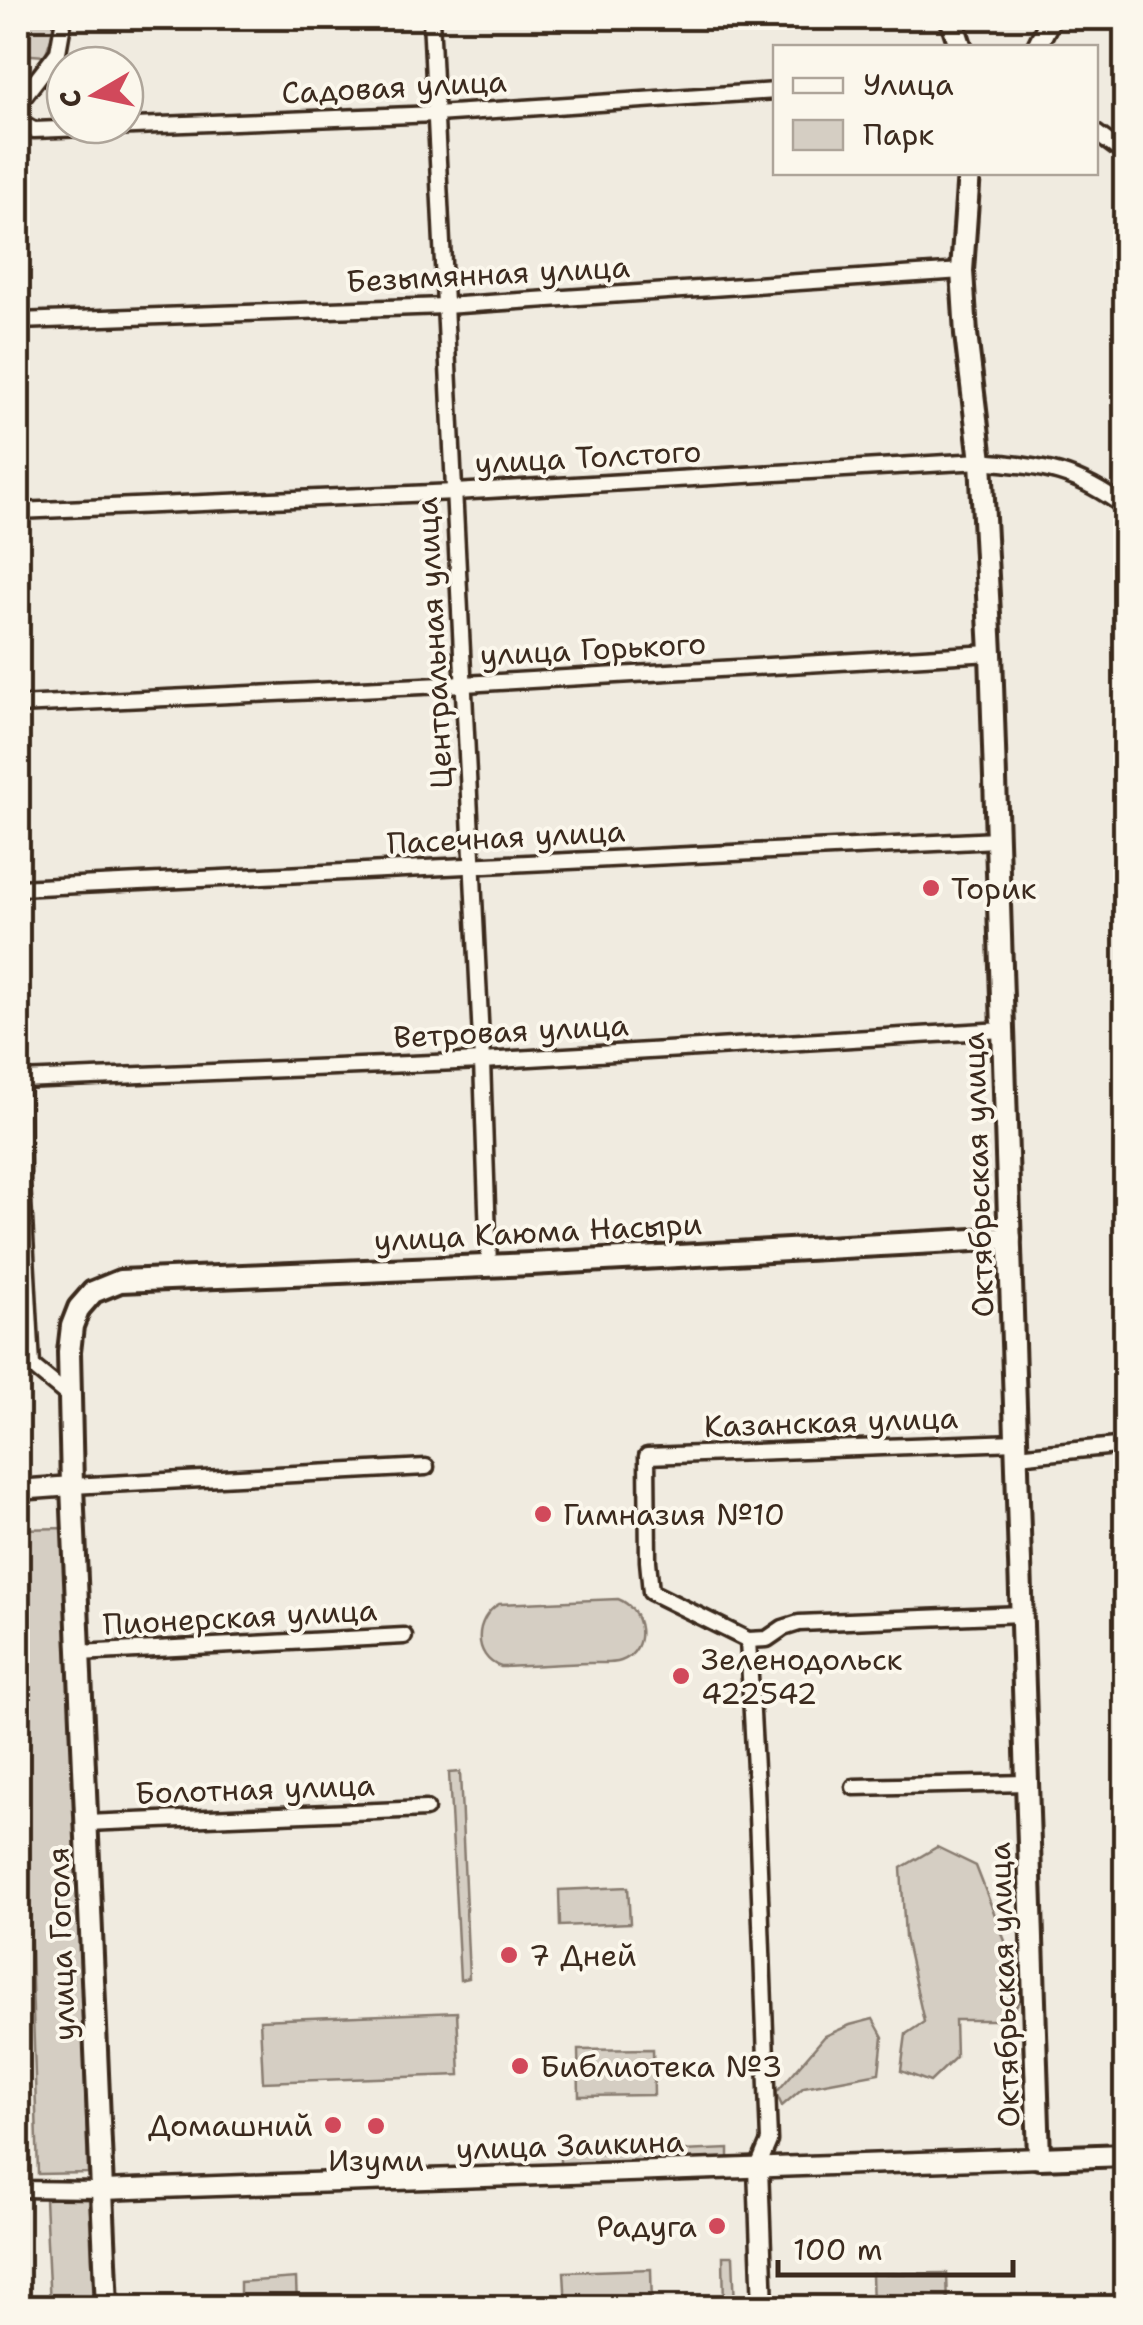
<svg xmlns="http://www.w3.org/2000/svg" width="1143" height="2325" font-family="'Shantell Sans',sans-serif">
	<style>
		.green { fill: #d5cec3; stroke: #887c70; stroke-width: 2.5 }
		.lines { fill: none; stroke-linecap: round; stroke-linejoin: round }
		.minor-casing { stroke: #3b2a1e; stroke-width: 21 }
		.tertiary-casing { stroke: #3b2a1e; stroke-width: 25 }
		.secondary-casing { stroke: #3b2a1e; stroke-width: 28 }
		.minor { stroke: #fbf7ec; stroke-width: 14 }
		.tertiary { stroke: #fbf7ec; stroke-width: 18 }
		.secondary { stroke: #fbf7ec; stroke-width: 20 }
		.poi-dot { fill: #d1495b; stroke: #fbf7ec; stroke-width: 4 }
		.labels { text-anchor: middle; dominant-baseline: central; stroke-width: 8; stroke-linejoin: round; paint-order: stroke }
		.street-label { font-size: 30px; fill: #3b2a1e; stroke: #fbf7ec }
		.poi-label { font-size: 30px; fill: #3b2a1e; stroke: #fbf7ec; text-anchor: start }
	</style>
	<rect width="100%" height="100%" fill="#f0ebe0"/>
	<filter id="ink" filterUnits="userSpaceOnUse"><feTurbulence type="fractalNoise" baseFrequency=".01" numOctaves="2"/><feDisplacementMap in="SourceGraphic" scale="20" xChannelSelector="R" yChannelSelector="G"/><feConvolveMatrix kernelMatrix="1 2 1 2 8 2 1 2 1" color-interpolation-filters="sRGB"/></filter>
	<g filter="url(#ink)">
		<g class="green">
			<polygon points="18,18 58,18 45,56 18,54"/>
			<polygon points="67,1528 88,2173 38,2174 18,1529"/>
			<path d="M 618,1599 C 643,1608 651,1650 621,1661 C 613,1664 599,1663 590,1663 C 560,1664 531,1666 501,1667 C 472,1657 474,1618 499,1604 Z"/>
			<polygon points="460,1772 469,1978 460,1980 449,1773"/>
			<polygon points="937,1847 976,1866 1010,1954 1021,1999 1006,2020 955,2020 956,2057 930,2082 901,2071 906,2034 924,2022 905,1937 901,1868"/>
			<polygon points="628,1887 630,1923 560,1926 559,1890"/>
			<polygon points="457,2012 460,2075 263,2082 260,2020"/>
			<polygon points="873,2019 883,2037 879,2073 804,2087 782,2106 776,2093 825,2036 850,2025"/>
			<polygon points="653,2049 654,2095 579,2096 578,2050"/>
			<polygon points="729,2149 729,2160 659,2163 658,2152"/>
			<polygon points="651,2152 652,2163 560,2166 560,2155"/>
			<polygon points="89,2197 94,2307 50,2307 45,2199"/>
			<polygon points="723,2256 733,2256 735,2307 724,2307"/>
			<polygon points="651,2269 652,2307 566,2307 564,2272"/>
			<polygon points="947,2273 948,2307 873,2307 872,2274"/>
			<polygon points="296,2278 297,2307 240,2307 240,2282"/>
		</g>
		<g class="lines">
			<g class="minor-casing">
				<g id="minor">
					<polyline points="431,18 482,1061 489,1266"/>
					<polyline points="18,104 58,52 64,18"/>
					<polyline points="18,121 34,130 436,114 776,91"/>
					<polyline points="1096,133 1126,155"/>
					<polyline points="18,321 445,306 962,271"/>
					<path d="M 18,511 L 455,492 L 981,461 C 1043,467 1074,469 1126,508"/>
					<polyline points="18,705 464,684 991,653"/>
					<polyline points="18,888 997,840"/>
					<polyline points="18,1053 21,1080 22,1181 32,1366 71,1398"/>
					<polyline points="21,1080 482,1061 1003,1030"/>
					<polyline points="1016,1442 647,1456 648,1561 651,1592 748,1640 767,1639 783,1628 799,1623 1022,1614"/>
					<polyline points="1017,1456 1126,1445"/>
					<polyline points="72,1486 426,1467"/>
					<polyline points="748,1640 756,1787 769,2141 758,2167"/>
					<polyline points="79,1653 404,1636"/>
					<polyline points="854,1787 1027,1783"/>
					<polyline points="86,1823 426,1809"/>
					<polyline points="18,2189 102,2190"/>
				</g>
			</g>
			<g class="tertiary-casing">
				<g id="tertiary">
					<polyline points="1036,48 1051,18"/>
					<polyline points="18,1490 72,1486"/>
					<polyline points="758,2167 763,2308"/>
					<polyline points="102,2190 1039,2158"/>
				</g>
			</g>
			<g class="secondary-casing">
				<g id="secondary">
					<polyline points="951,18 961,48"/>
					<polyline points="969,172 962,271 966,334 981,461 991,653 1039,2158 1126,2155"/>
					<polyline points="107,2308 72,1486 69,1352 72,1326 79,1308 93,1292 120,1281 531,1264 1010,1238"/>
				</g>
			</g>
			<use href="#minor" class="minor"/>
			<use href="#tertiary" class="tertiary"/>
			<use href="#secondary" class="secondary"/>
		</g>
	</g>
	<g class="poi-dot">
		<circle cx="931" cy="888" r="10"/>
		<circle cx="543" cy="1514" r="10"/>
		<circle cx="681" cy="1676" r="10"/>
		<circle cx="509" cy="1955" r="10"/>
		<circle cx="520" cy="2066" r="10"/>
		<circle cx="333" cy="2125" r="10"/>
		<circle cx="376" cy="2126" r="10"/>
		<circle cx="717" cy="2226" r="10"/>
	</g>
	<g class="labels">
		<g class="street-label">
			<text transform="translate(394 87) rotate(-3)">Садовая улица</text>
			<text transform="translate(488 274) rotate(-3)">Безымянная улица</text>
			<text transform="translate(588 457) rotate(-3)">улица Толстого</text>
			<text transform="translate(434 643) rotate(-93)">Центральная улица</text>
			<text transform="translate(593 649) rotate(-3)">улица Горького</text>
			<text transform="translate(506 837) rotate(-3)">Пасечная улица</text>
			<text transform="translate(511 1031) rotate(-3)">Ветровая улица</text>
			<text transform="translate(978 1175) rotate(-92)">Октябрьская улица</text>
			<text transform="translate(538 1232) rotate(-3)">улица Каюма Насыри</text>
			<text transform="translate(831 1422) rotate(-2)">Казанская улица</text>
			<text transform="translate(240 1617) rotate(-3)">Пионерская улица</text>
			<text transform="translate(255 1789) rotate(-2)">Болотная улица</text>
			<text transform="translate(61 1944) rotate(-92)">улица Гоголя</text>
			<text transform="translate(1004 1985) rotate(-92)">Октябрьская улица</text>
			<text transform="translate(570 2145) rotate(-2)">улица Заикина</text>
		</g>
		<g class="poi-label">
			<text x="951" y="888">Торик</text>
			<text x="563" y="1514">Гимназия №10</text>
			<text x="701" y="1659">Зеленодольск<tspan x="701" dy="34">422542</tspan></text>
			<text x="529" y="1955">7 Дней</text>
			<text x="540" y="2066">Библиотека №3</text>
			<text x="313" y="2125" text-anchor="end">Домашний</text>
			<text x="376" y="2160" text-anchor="middle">Изуми</text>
			<text x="697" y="2226" text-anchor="end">Радуга</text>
		</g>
	</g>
	<rect width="1143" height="2325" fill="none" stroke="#fbf7ec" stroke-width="60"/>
	<rect x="30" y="30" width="1083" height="2265" fill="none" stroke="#3b2a1e" stroke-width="4" filter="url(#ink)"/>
	<rect x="773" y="45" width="325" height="130" fill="#fbf7ec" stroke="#aea59a" stroke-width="2.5"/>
	<rect x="793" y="78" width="50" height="15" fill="#fbf7ec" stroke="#aea59a" stroke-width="2.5"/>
	<text x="863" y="95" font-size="30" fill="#3b2a1e">Улица</text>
	<rect x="793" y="120" width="50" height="30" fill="#d5cec3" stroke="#aea59a" stroke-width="2.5"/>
	<text x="863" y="145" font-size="30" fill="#3b2a1e">Парк</text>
	<g transform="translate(95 95) rotate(261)"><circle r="48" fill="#fbf7ec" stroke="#aea59a" stroke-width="2.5"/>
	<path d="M0-8L18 38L0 25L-18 38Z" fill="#d1495b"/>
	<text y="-15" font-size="28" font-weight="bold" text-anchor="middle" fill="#3b2a1e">С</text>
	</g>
	<path d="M778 2260v15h235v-15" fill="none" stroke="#3b2a1e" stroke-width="5"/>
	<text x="793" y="2260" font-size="30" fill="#3b2a1e" stroke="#fbf7ec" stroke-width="8" paint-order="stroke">100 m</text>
</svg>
